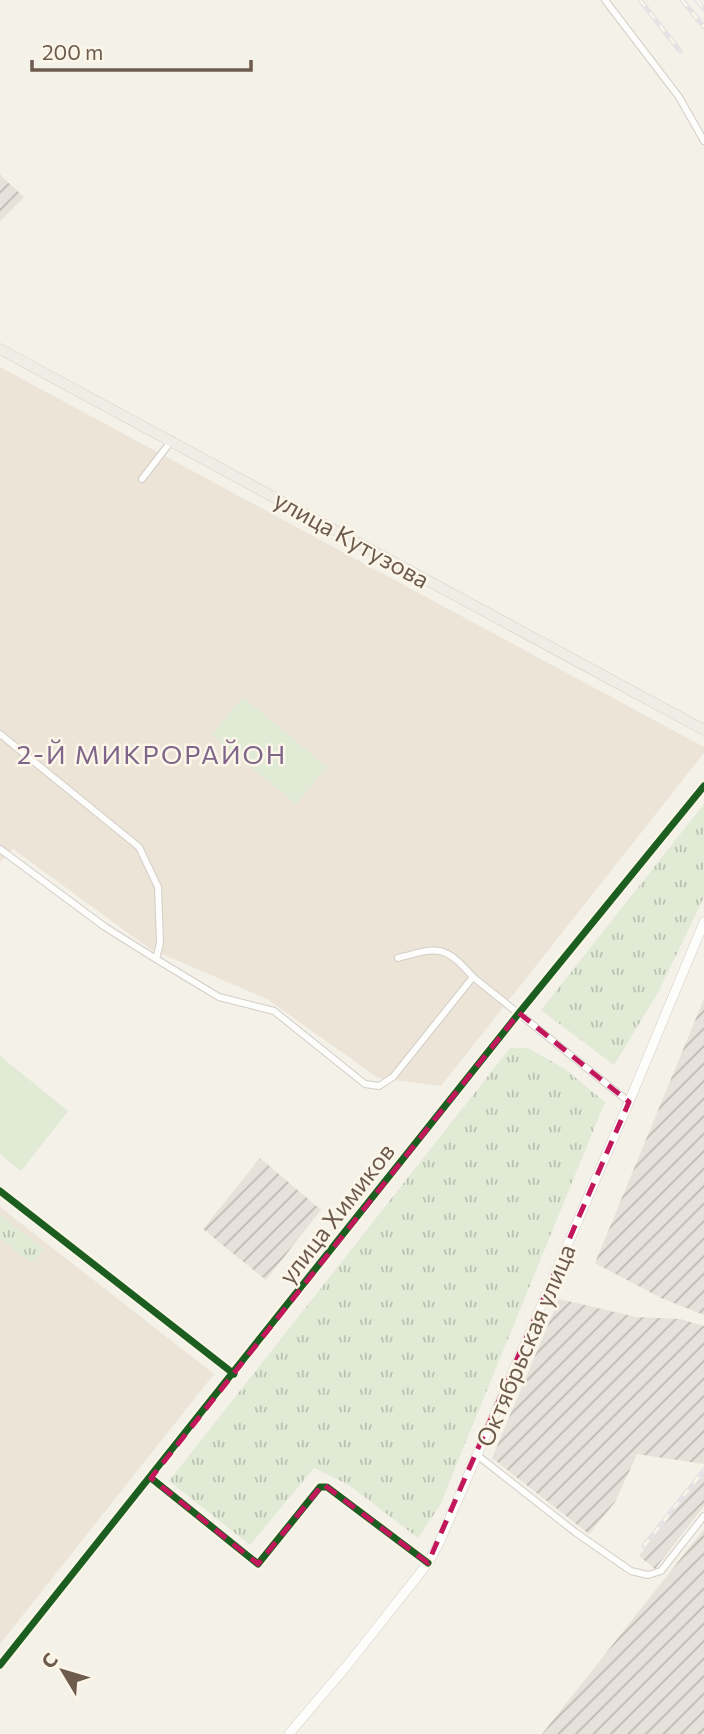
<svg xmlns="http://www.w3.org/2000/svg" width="704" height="1734" font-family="Commissioner,sans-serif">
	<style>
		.residential { fill: #ece4d7 }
		.industrial { fill: url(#industrial-furrows) }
		.grass { fill: url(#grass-tufts) }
		.pitch { fill: #e0ead5 }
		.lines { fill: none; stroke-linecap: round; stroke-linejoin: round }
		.minor-casing { stroke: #d3cec7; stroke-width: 8 }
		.secondary-casing { stroke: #d4cec7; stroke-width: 10 }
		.primary-casing { stroke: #d3cdc6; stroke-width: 11 }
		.minor { stroke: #fdfdfc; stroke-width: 6 }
		.secondary { stroke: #fdfdfc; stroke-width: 9 }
		.primary { stroke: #f0ede6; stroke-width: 10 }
		.rail-casing { stroke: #e4e2e3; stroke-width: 5 }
		.rail { stroke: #fcf6e9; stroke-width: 2.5; stroke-dasharray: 8; stroke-linecap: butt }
		.cycleway-casing { stroke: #fcf6e9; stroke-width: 11 }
		.cycleway { stroke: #1b5e20; stroke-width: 7 }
		.marked { fill: none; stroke: #c2185b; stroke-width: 5; stroke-dasharray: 14 9; stroke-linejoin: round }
		.labels { text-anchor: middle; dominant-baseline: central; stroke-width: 5; stroke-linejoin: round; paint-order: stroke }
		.street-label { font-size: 24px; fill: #6d5b4d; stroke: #fcf6e9 }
		.neighbourhood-label { font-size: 26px; letter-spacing: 2px; fill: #80658a; stroke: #fcf6e9 }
	</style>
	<defs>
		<pattern id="industrial-furrows" width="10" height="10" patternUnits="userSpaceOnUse" patternTransform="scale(1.75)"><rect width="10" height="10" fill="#e6e1da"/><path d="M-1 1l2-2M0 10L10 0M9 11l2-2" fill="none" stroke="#bfb9b3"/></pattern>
		<pattern id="grass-tufts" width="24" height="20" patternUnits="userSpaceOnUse" patternTransform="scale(1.75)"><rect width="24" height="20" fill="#e0ead5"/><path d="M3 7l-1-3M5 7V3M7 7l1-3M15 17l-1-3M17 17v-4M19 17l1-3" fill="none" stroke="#bac1af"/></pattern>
	</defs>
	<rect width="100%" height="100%" fill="#f4f1e9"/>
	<g class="residential">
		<polygon points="0,367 704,747 704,753 441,1086 378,1078 267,999 150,949 13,849 0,862"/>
		<polygon points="0,1207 214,1374 0,1644"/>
	</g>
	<g class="industrial">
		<polygon points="0,175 24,197 0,221"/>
		<polygon points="704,999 704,1315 661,1298 595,1263"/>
		<polygon points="260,1158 321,1210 266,1280 203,1229"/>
		<polygon points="559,1299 636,1317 680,1319 704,1326 704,1464 637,1454 615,1502 589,1534 492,1458"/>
		<polygon points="704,1474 704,1506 655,1569 639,1556"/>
		<polygon points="704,1529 704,1734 542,1734"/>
	</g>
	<g class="grass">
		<polygon points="704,804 704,897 659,991 614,1065 541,1010"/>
		<polygon points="510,1048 528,1048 565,1069 605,1102 440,1505 418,1538 349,1485 314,1468 250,1545 169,1481"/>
		<polygon points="0,1215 44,1249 32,1263 0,1239"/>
	</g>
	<g class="pitch">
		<polygon points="243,697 327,767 296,804 212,735"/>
		<polygon points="0,1056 68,1111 21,1171 0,1154"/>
	</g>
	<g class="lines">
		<g class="minor-casing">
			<g id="minor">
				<polyline points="605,0 679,97 704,141"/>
				<polyline points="142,479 172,440"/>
				<polyline points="0,734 139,847 158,887 160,943 156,959"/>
				<polyline points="0,849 105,927 156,959 219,997 274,1011 365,1084 379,1086 393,1077 473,977 629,1102"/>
				<path d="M 398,958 C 438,947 444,944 473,977"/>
				<polyline points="0,1191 234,1374"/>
				<polyline points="477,1455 575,1532 631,1571 648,1575 661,1571 704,1516"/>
				<polyline points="151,1478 258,1564 320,1487 327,1487 428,1563"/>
				<polyline points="0,1665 519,1013 704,786"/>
			</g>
		</g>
		<g class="secondary-casing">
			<polyline id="secondary" points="289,1734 349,1663 428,1563 440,1541 629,1102 704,922"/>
		</g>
		<g class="primary-casing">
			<polyline id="primary" points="0,349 704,730"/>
		</g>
		<use href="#minor" class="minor"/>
		<use href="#secondary" class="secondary"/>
		<use href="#primary" class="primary"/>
		<g class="rail-casing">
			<g id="rail">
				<polyline points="640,0 680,51"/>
				<polyline points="682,0 704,27"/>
				<polyline points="697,0 704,9"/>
				<polyline points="644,1546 704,1470"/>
			</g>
		</g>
		<use href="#rail" class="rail"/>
		<g class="cycleway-casing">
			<g id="cycleway">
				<polyline points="0,1191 234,1374"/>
				<polyline points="151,1478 258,1564 320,1487 327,1487 428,1563"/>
				<polyline points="0,1665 519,1013 704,786"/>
			</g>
		</g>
		<use href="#cycleway" class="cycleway"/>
	</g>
	<path class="marked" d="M 519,1013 L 629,1102 L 428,1563 L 323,1484 L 258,1564 L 151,1478 Z"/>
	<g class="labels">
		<g class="street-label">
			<text transform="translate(352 539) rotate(29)">улица Кутузова</text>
			<text transform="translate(336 1213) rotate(-52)">улица Химиков</text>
			<text transform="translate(525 1345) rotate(-67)">Октябрьская улица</text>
		</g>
		<g class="neighbourhood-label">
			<text x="152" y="753">2-Й МИКРОРАЙОН</text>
		</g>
	</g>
	<g transform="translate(63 1671) rotate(308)" stroke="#fcf6e9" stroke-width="5" paint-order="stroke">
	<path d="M0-5L12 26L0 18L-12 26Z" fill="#6d5b4d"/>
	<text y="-10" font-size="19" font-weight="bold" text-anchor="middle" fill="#6d5b4d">С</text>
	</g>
	<path d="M32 60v10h219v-10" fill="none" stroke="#6d5b4d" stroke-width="3.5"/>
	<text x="42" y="60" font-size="21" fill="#6d5b4d" stroke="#fcf6e9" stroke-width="5" paint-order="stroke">200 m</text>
</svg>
